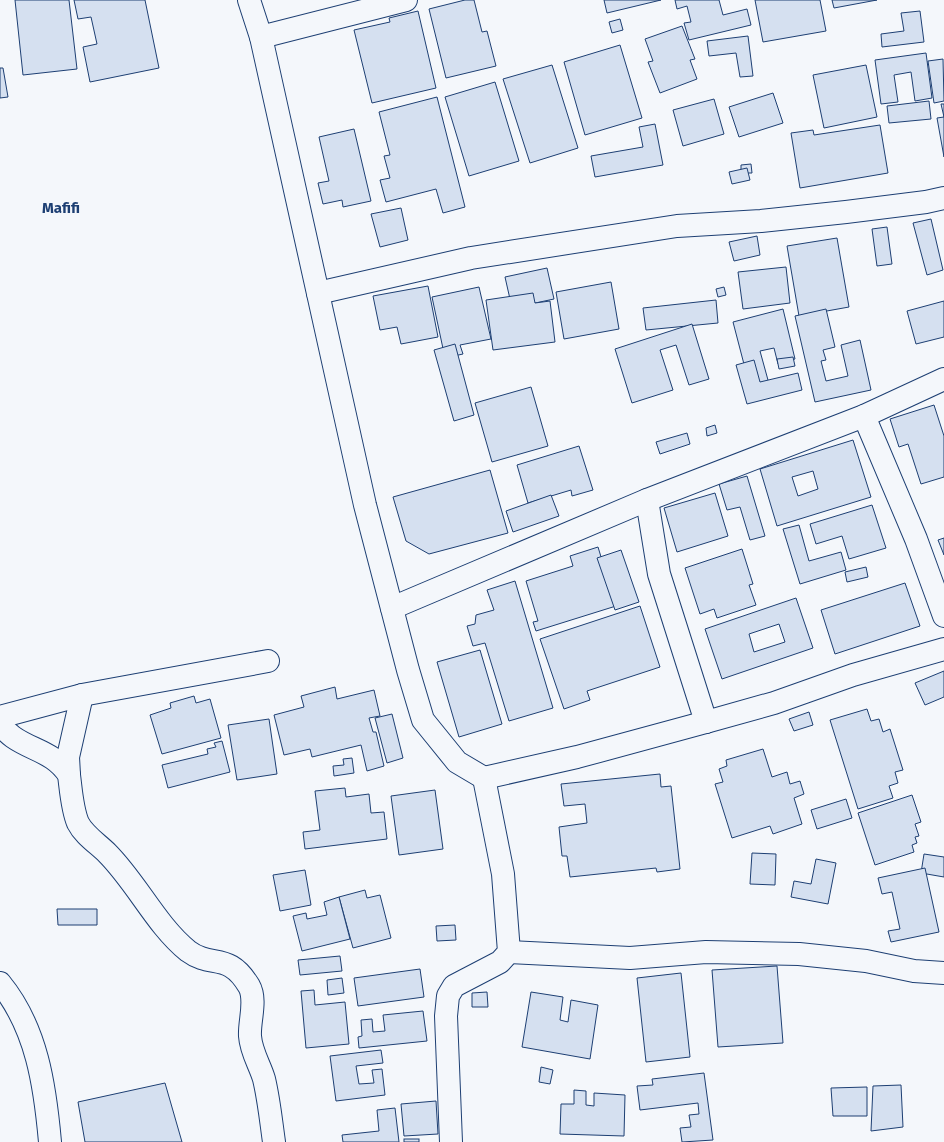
<svg xmlns="http://www.w3.org/2000/svg" width="944" height="1142" font-family="'Fira Sans',sans-serif">
	<style>
		.building { fill: #d5e0f0; stroke: #1d3f73; fill-rule: evenodd }
		.lines { fill: none; stroke-linecap: round; stroke-linejoin: round }
		.minor-casing { stroke: #1d3f73; stroke-width: 24 }
		.minor { stroke: #f4f7fb; stroke-width: 22 }
		.labels { text-anchor: middle; dominant-baseline: central; stroke-width: 3; stroke-linejoin: round; paint-order: stroke }
		.district-label { font-size: 15px; font-weight: bold; fill: #1d3f73; stroke: #f4f7fb }
	</style>
	<rect width="100%" height="100%" fill="#f4f7fb"/>
	<g class="building">
		<polygon points="15,0 69,0 77,69 23,75"/>
		<polygon points="74,0 145,0 159,68 90,82 83,47 97,44 91,17 78,19"/>
		<polygon points="465,0 474,0 482,32 487,31 496,66 446,78 429,9"/>
		<polygon points="604,0 661,0 607,13"/>
		<polygon points="675,0 719,0 723,15 747,9 751,25 689,40 684,23 691,22 687,6 677,9"/>
		<polygon points="755,0 820,0 826,31 763,42"/>
		<polygon points="832,0 877,0 834,8"/>
		<polygon points="418,11 436,88 372,103 354,30 390,22 389,18"/>
		<polygon points="920,11 924,42 882,47 881,34 904,31 901,13"/>
		<polygon points="620,19 623,30 612,33 609,22"/>
		<polygon points="682,26 695,59 690,60 697,79 660,93 648,62 653,61 645,39"/>
		<polygon points="748,36 753,76 740,77 736,53 709,56 707,41"/>
		<polygon points="620,45 642,118 585,135 564,62"/>
		<polygon points="926,53 932,98 915,101 911,72 894,75 898,102 881,104 875,60"/>
		<polygon points="943,59 944,101 934,103 928,61"/>
		<polygon points="552,65 578,148 530,163 503,79"/>
		<polygon points="866,65 877,117 824,128 813,75"/>
		<polygon points="0,68 3,68 8,97 0,98"/>
		<polygon points="495,82 519,161 469,176 445,97"/>
		<polygon points="773,93 783,123 739,137 729,107"/>
		<polygon points="437,97 465,207 443,213 436,189 386,202 380,180 390,178 384,156 390,155 379,112"/>
		<polygon points="714,99 724,134 683,146 673,110"/>
		<polygon points="929,101 931,119 889,123 887,106"/>
		<polygon points="941,104 944,104 944,157 937,118 944,117"/>
		<polygon points="655,124 663,165 595,177 591,156 643,147 639,127"/>
		<polygon points="880,125 888,173 800,188 791,133 813,130 814,135"/>
		<polygon points="354,129 371,201 343,207 342,200 323,204 318,183 329,181 319,137"/>
		<polygon points="751,164 752,173 741,173 741,165"/>
		<polygon points="747,168 750,180 732,184 729,172"/>
		<polygon points="401,208 408,240 380,247 371,214"/>
		<polygon points="931,219 943,270 927,275 913,223"/>
		<polygon points="887,227 892,264 877,266 872,229"/>
		<polygon points="757,236 760,255 734,261 729,242"/>
		<polygon points="837,238 849,307 799,316 787,246"/>
		<polygon points="786,267 790,303 743,309 738,272"/>
		<polygon points="547,268 554,299 512,308 505,277"/>
		<polygon points="611,282 619,329 564,339 556,292"/>
		<polygon points="428,286 438,337 401,344 397,327 380,330 373,296"/>
		<polygon points="479,287 491,339 460,345 463,354 445,358 432,297"/>
		<polygon points="724,287 726,295 718,297 716,289"/>
		<polygon points="533,293 535,303 550,301 555,342 493,350 486,300"/>
		<polygon points="716,300 718,323 646,330 643,308"/>
		<polygon points="944,301 944,337 916,344 907,311"/>
		<polygon points="783,309 795,359 778,364 774,348 760,351 771,391 752,395 733,322"/>
		<polygon points="826,309 835,347 823,350 826,360 821,361 826,381 848,376 841,345 860,340 871,390 815,402 795,316"/>
		<polygon points="692,324 709,379 689,385 676,345 660,350 673,390 632,403 615,349"/>
		<polygon points="455,344 474,415 454,421 434,350"/>
		<polygon points="793,357 795,366 779,369 777,359"/>
		<polygon points="754,360 760,382 798,373 802,390 747,404 736,365"/>
		<polygon points="531,387 548,446 492,462 475,403"/>
		<polygon points="934,405 944,436 944,477 921,484 908,444 899,447 890,419"/>
		<polygon points="715,425 717,433 707,436 706,428"/>
		<polygon points="687,433 690,444 660,454 656,442"/>
		<path d="M 853,440 L 871,497 L 777,526 L 760,469 ZM 813,471 L 818,489 L 798,496 L 792,477 Z"/>
		<polygon points="579,446 593,490 572,496 571,490 528,503 517,465"/>
		<polygon points="490,470 508,533 429,554 406,541 393,497"/>
		<polygon points="747,476 765,536 750,540 740,507 727,510 719,484"/>
		<polygon points="715,493 728,536 677,552 664,508"/>
		<polygon points="551,495 559,516 513,532 506,511"/>
		<polygon points="872,505 886,548 849,559 842,536 816,544 810,524"/>
		<polygon points="799,525 809,561 841,552 846,570 800,584 783,529"/>
		<polygon points="944,538 944,555 938,540"/>
		<polygon points="598,547 616,606 536,631 533,622 538,621 526,581 573,566 570,556"/>
		<polygon points="742,549 753,584 749,585 756,605 717,618 714,609 700,614 685,568"/>
		<polygon points="621,550 639,602 615,610 597,558"/>
		<polygon points="866,567 868,577 847,582 845,572"/>
		<polygon points="515,581 553,708 509,721 485,643 473,646 467,626 475,624 476,615 494,610 487,590"/>
		<polygon points="905,583 920,626 835,654 821,610"/>
		<path d="M 796,598 L 813,648 L 722,679 L 705,629 ZM 779,624 L 785,642 L 754,652 L 749,634 Z"/>
		<polygon points="640,606 660,667 587,691 590,700 564,709 540,639"/>
		<polygon points="480,650 502,724 459,737 437,662"/>
		<polygon points="944,671 944,697 925,705 915,683"/>
		<polygon points="335,687 337,699 374,690 380,716 369,718 373,732 376,732 384,766 367,771 361,745 312,757 310,749 284,755 274,715 304,707 301,696"/>
		<polygon points="194,696 196,703 210,699 221,738 162,754 150,715 171,708 170,703"/>
		<polygon points="867,709 871,721 879,719 883,732 890,729 903,770 895,772 898,783 889,786 893,798 858,809 830,720"/>
		<polygon points="809,712 813,725 794,731 789,719"/>
		<polygon points="392,714 403,758 387,763 375,718"/>
		<polygon points="269,719 277,774 237,780 228,725"/>
		<polygon points="222,741 230,772 168,788 162,765 208,754 207,749 216,747 214,743"/>
		<polygon points="763,749 772,777 787,772 790,784 800,781 804,794 794,798 802,824 773,834 770,826 732,838 715,784 723,782 719,769 727,766 726,760"/>
		<polygon points="352,758 354,773 334,776 333,766 344,765 343,759"/>
		<polygon points="660,774 661,787 671,786 680,869 657,872 656,868 570,877 567,856 562,856 559,827 587,823 585,804 564,806 561,784"/>
		<polygon points="345,788 346,797 369,794 371,813 384,812 387,839 305,849 303,832 320,830 315,791"/>
		<polygon points="435,790 443,849 399,855 391,796"/>
		<polygon points="912,795 921,822 915,824 919,836 915,837 917,843 912,845 914,852 875,865 858,813"/>
		<polygon points="846,799 852,818 817,829 811,810"/>
		<polygon points="752,853 776,854 775,885 750,884"/>
		<polygon points="924,854 944,857 944,877 921,873"/>
		<polygon points="816,859 836,863 828,904 791,897 794,881 811,884"/>
		<polygon points="925,868 939,932 891,942 888,931 900,929 892,892 882,894 878,878"/>
		<polygon points="305,870 311,905 280,911 273,875"/>
		<polygon points="365,890 367,898 380,895 391,938 353,948 339,897"/>
		<polygon points="339,897 350,939 302,951 293,916 306,913 307,919 327,915 324,902"/>
		<polygon points="57,909 97,909 97,925 58,925"/>
		<polygon points="455,925 456,940 437,941 436,926"/>
		<polygon points="340,956 342,971 300,975 298,960"/>
		<polygon points="777,966 783,1043 718,1047 712,970"/>
		<polygon points="420,969 424,997 358,1006 354,978"/>
		<polygon points="681,973 690,1057 646,1062 637,978"/>
		<polygon points="342,978 344,993 328,995 327,980"/>
		<polygon points="314,990 315,1005 345,1002 349,1044 306,1048 301,991"/>
		<polygon points="487,992 488,1007 472,1007 472,993"/>
		<polygon points="531,992 563,997 560,1020 568,1022 571,1000 598,1005 590,1059 522,1047"/>
		<polygon points="423,1011 427,1041 359,1048 358,1037 362,1036 361,1020 372,1019 373,1032 385,1031 383,1015"/>
		<polygon points="381,1050 383,1063 356,1066 359,1084 374,1083 372,1070 382,1069 385,1095 336,1101 330,1056"/>
		<polygon points="541,1067 553,1070 550,1084 539,1082"/>
		<polygon points="704,1073 713,1140 682,1142 680,1128 691,1127 689,1115 699,1114 698,1103 640,1110 637,1086 653,1085 652,1079"/>
		<polygon points="165,1083 182,1142 85,1142 78,1102"/>
		<polygon points="901,1085 903,1127 871,1131 873,1086"/>
		<polygon points="867,1087 867,1116 833,1116 831,1088"/>
		<polygon points="574,1090 586,1091 586,1105 594,1106 594,1093 625,1095 624,1136 560,1134 561,1104 574,1104"/>
		<polygon points="436,1101 438,1134 404,1136 401,1104"/>
		<polygon points="395,1108 399,1142 343,1142 342,1135 379,1131 377,1110"/>
		<rect x="404" y="1139" width="15" height="3"/>
	</g>
	<g class="lines">
		<g class="minor-casing">
			<g id="minor">
				<polyline points="249,0 261,37 365,505 408,670 423,720 457,762 484,778 577,757 706,722 774,703 853,675 944,649"/>
				<polyline points="261,37 406,0"/>
				<polyline points="318,293 471,258 677,226 761,221 846,212 926,202 944,198"/>
				<polyline points="864,416 916,539 944,616"/>
				<polyline points="647,500 659,574 706,722"/>
				<polyline points="392,608 647,500 864,416 944,379"/>
				<polyline points="0,717 82,695 268,661"/>
				<path d="M 0,724 C 4,729 9,734 13,737 C 33,751 54,752 69,775 C 71,790 72,809 78,823 C 84,835 98,844 107,853 C 137,883 156,925 188,951 C 212,969 228,951 249,986 C 257,1000 249,1021 250,1036 C 251,1052 260,1065 264,1079 C 269,1100 271,1121 274,1142"/>
				<polyline points="69,775 68,757 82,695"/>
				<polyline points="509,952 630,958 706,952 799,954 866,961 914,971 944,973"/>
				<path d="M 0,983 C 37,1028 45,1086 50,1142"/>
				<polyline points="451,1142 446,1016 448,996 454,986 500,962 509,952 503,874 484,778"/>
			</g>
		</g>
		<use href="#minor" class="minor"/>
	</g>
	<g class="labels">
		<g class="district-label">
			<text x="61" y="208">Mafifi</text>
		</g>
	</g>
</svg>
